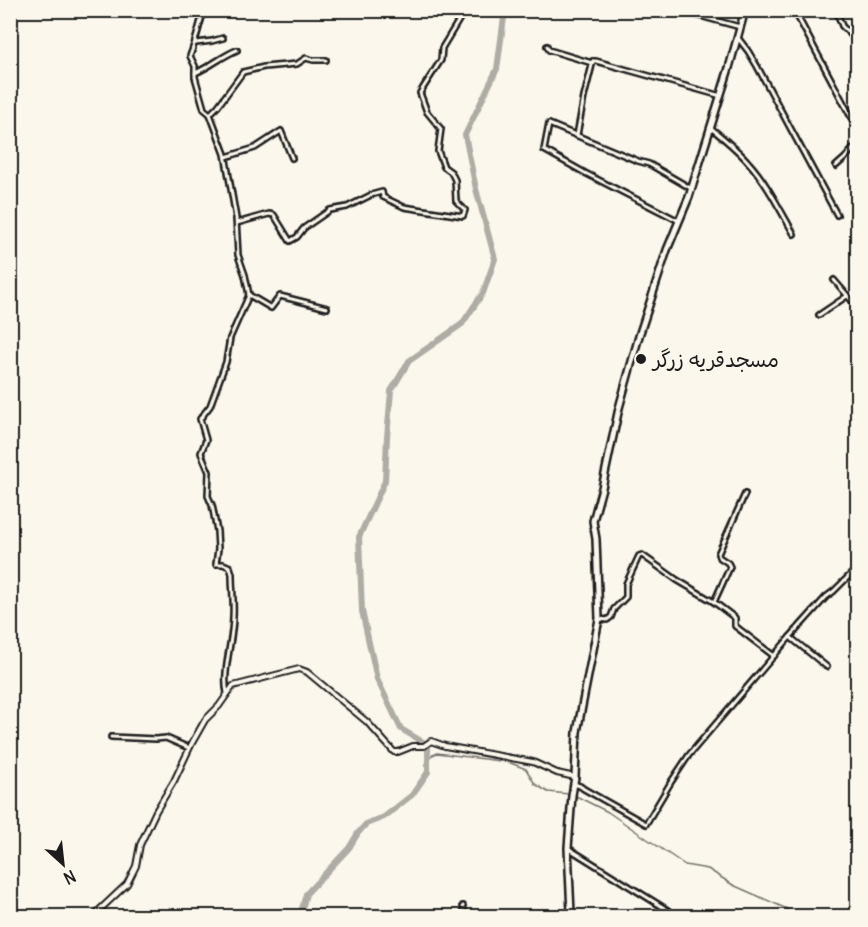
<svg xmlns="http://www.w3.org/2000/svg" width="868" height="927" font-family="Delius,'Playpen Sans Arabic',sans-serif">
	<style>
		.lines { fill: none; stroke-linecap: round; stroke-linejoin: round }
		.stream { stroke: #74726e; stroke-width: 1.5 }
		.river { stroke: #afaca5; stroke-width: 6 }
		.street-casing { stroke: #1c1c1c; stroke-width: 8 }
		.secondary-casing { stroke: #1c1c1c; stroke-width: 8 }
		.highway-casing { stroke: #1c1c1c; stroke-width: 10 }
		.street { stroke: #fbf7ec; stroke-width: 3 }
		.secondary { stroke: #fbf7ec; stroke-width: 4 }
		.highway { stroke: #fbf7ec; stroke-width: 5 }
		.poi-dot { fill: #1c1c1c; stroke: #fbf7ec; stroke-width: 2 }
		.labels { text-anchor: middle; dominant-baseline: central; stroke-width: 6; stroke-linejoin: round; paint-order: stroke }
		.poi-label { font-size: 21px; fill: #1c1c1c; stroke: #fbf7ec; text-anchor: start }
	</style>
	<rect width="100%" height="100%" fill="#fbf7ec"/>
	<filter id="ink" filterUnits="userSpaceOnUse"><feTurbulence type="fractalNoise" baseFrequency=".0167" numOctaves="2"/><feDisplacementMap in="SourceGraphic" scale="12" xChannelSelector="R" yChannelSelector="G"/><feConvolveMatrix kernelMatrix="1 2 1 2 8 2 1 2 1" color-interpolation-filters="sRGB"/></filter>
	<g filter="url(#ink)">
		<g class="lines">
			<g class="stream">
				<polyline points="428,757 437,753 508,762 526,769 535,784 548,792 569,794"/>
				<polyline points="574,795 608,812 685,865 708,869 733,885 787,909 794,916"/>
			</g>
			<polyline class="river" points="300,916 306,894 349,848 358,833 366,824 384,817 412,795 428,772 428,745 401,729 377,679 362,611 359,537 385,481 387,437 391,391 409,361 462,324 483,293 495,259 476,189 465,135 497,69 505,10"/>
			<g class="street-casing">
				<g id="street">
					<path d="M 204,10 C 199,26 196,41 190,56 L 195,66 L 195,77 L 204,109 L 210,114 L 225,154 L 236,218 L 238,255 L 245,275 L 249,295 L 230,338 L 226,362 L 210,406 L 200,419 L 206,440 L 201,453 L 209,472 L 208,496 L 212,505 L 217,531 L 218,549 L 216,564 L 223,564 L 230,567 L 232,574 C 232,588 234,603 233,617 C 233,640 222,672 227,693"/>
					<polyline points="678,10 740,27"/>
					<polyline points="794,10 858,130"/>
					<polyline points="836,10 842,26 858,42"/>
					<polyline points="738,38 748,51 757,66 837,215"/>
					<polyline points="196,43 212,41 223,38"/>
					<polyline points="547,46 549,50 592,63 593,61 596,61 721,96"/>
					<path d="M 195,73 C 210,67 222,56 237,50"/>
					<polyline points="210,114 218,106 243,72 264,67 297,64 306,58 313,60 326,60"/>
					<path d="M 711,128 C 724,139 738,150 749,163 C 767,183 780,210 794,234"/>
					<polyline points="577,135 584,97 593,61"/>
					<polyline points="226,157 255,148 281,131 292,158"/>
					<polyline points="836,166 845,158 858,143"/>
					<polyline points="679,221 585,173 544,150 549,124 638,161 649,164 692,189"/>
					<polyline points="237,223 269,214 274,215 290,241 297,237 304,228 330,210 347,207 371,195 382,192 383,197 404,207 463,216 465,210 456,201 455,180 451,172 444,167 438,151 441,129 427,112 420,93 423,88 441,60 442,48 465,10"/>
					<polyline points="834,280 858,308"/>
					<polyline points="249,295 271,308 280,296 327,308"/>
					<polyline points="819,315 847,296"/>
					<polyline points="714,602 730,567 728,563 719,557 718,554 745,494"/>
					<polyline points="600,619 607,620 611,617 614,609 626,597 626,584 639,556 642,555 677,580 714,602 735,618 735,626 774,656"/>
					<polyline points="790,637 827,667"/>
					<polyline points="111,737 156,739 166,738 189,748"/>
					<polyline points="574,784 580,786 584,789 646,824 671,782 689,755 790,637 826,597 834,591 858,567"/>
					<polyline points="568,848 677,916"/>
					<polyline points="463,906 465,916"/>
				</g>
			</g>
			<g class="secondary-casing">
				<polyline id="secondary" points="93,916 127,884 136,866 140,845 156,811 174,781 192,743 205,720 219,706 233,686 299,669 307,672 367,722 394,752 398,752 413,746 424,746 431,741 445,746 533,762 557,773 575,777"/>
			</g>
			<g class="highway-casing">
				<polyline id="highway" points="570,916 571,913 568,848 572,795 575,777 577,732 599,619 596,539 593,521 602,488 619,408 639,336 667,250 689,197 729,68 745,10"/>
			</g>
			<use href="#street" class="street"/>
			<use href="#secondary" class="secondary"/>
			<use href="#highway" class="highway"/>
		</g>
	</g>
	<circle class="poi-dot" cx="641" cy="359" r="6"/>
	<g class="labels">
		<g class="poi-label">
			<text x="653" y="359">مسجدقریه زرگر</text>
		</g>
	</g>
	<rect width="868" height="927" fill="none" stroke="#fbf7ec" stroke-width="36"/>
	<rect x="18" y="18" width="832" height="891" fill="none" stroke="#1c1c1c" stroke-width="2" filter="url(#ink)"/>
	<g transform="translate(63 864) rotate(153)" stroke="#fbf7ec" stroke-width="4.5" paint-order="stroke">
	<path d="M0-4.5L10 22L0 15L-10 22Z" fill="#1c1c1c"/>
	<text y="-9" font-size="16" font-weight="bold" text-anchor="middle" fill="#1c1c1c">N</text>
	</g>
</svg>
